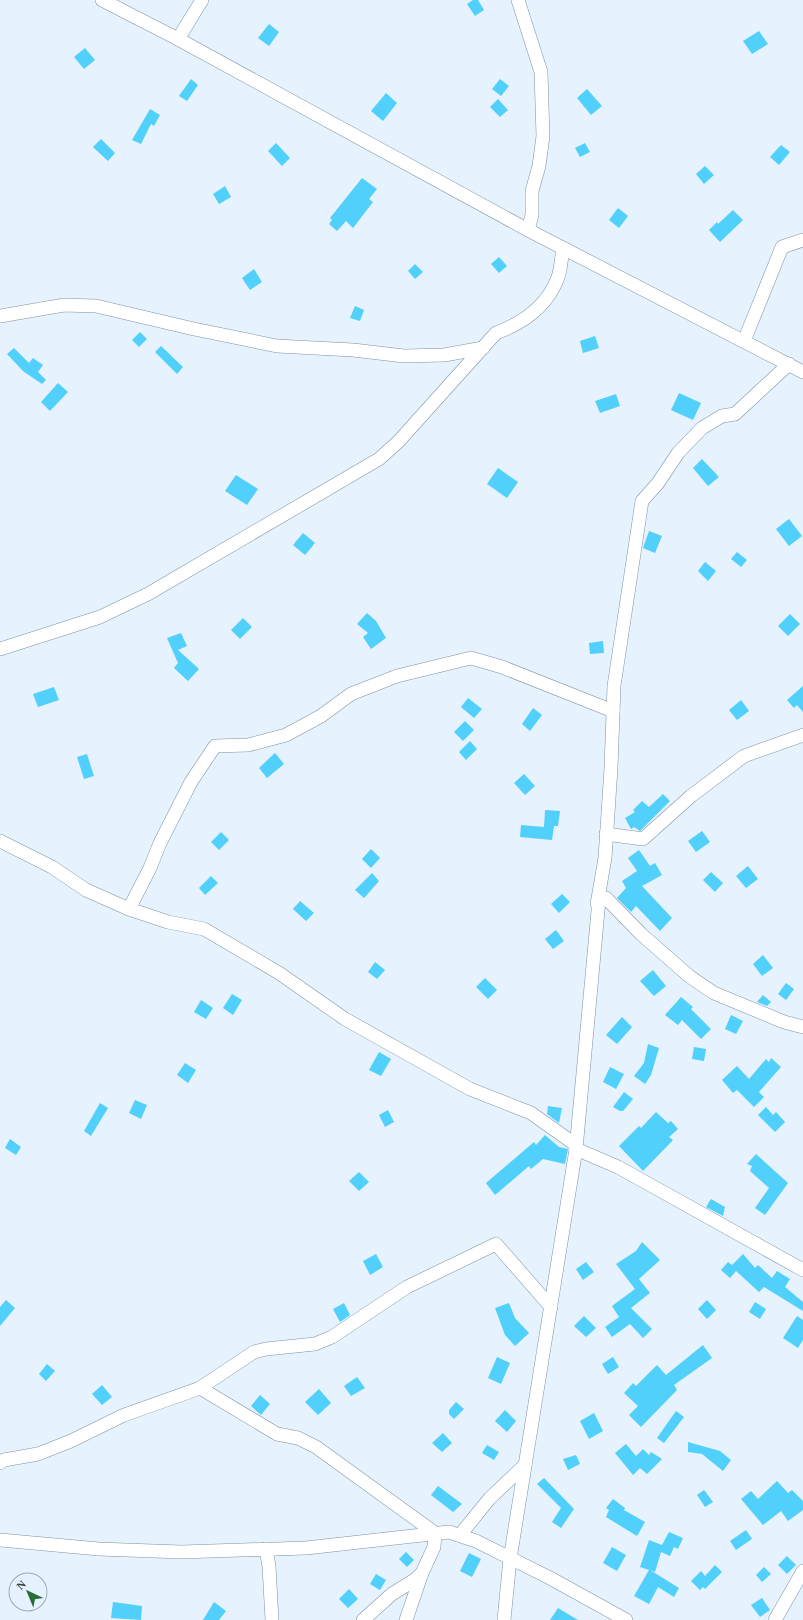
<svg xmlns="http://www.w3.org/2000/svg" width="803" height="1620" font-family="Georgia,serif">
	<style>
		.building { fill: #50d0fa }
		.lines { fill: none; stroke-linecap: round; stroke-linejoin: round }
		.minor-casing { stroke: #7f92a2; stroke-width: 14 }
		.minor { stroke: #fff; stroke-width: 13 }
	</style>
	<rect width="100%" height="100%" fill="#e6f2fd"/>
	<g class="building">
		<polygon points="473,0 478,0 484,10 475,16 467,4"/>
		<polygon points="269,24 279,32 269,46 258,38"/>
		<polygon points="759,31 768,44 752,54 743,41"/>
		<polygon points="85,48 95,60 84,69 74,57"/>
		<polygon points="191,79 198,85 187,101 179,96"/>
		<polygon points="500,79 509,86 501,96 492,89"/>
		<polygon points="587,89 602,106 591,115 577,98"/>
		<polygon points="386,93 397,103 383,121 371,111"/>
		<polygon points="498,99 508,110 500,117 490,107"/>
		<polygon points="150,109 160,115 154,126 151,124 141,144 132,140"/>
		<polygon points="101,139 115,153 108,161 93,147"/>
		<polygon points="276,143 290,158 282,166 268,151"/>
		<polygon points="585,143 590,152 580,157 575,148"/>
		<polygon points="781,145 790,152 779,165 770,157"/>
		<polygon points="705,166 714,175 704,184 696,174"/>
		<polygon points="362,178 377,189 369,199 373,202 353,228 346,221 337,231 329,224 332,220 330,218"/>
		<polygon points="225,186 231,197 219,204 213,194"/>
		<polygon points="618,208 628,216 619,228 609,220"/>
		<polygon points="733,210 743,220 720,242 709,230 717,222 718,224"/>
		<polygon points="499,257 507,266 499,273 491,264"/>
		<polygon points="415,264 423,272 415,279 408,271"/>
		<polygon points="254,269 262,282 250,290 242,278"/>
		<polygon points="355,306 364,310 360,321 350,318"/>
		<polygon points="140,332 147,339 139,347 132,340"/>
		<polygon points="595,336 599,348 583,353 580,341"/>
		<polygon points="161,346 183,367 177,374 155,352"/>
		<polygon points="14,348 29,363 33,358 43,365 38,372 46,380 42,384 23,371 7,354"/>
		<polygon points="58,383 68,392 50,411 41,402"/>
		<polygon points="679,393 701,403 693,420 671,410"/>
		<polygon points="616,394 620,406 600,413 595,401"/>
		<polygon points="702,459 719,477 708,486 693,468"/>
		<polygon points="498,468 518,482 507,498 487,484"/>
		<polygon points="236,475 258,489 247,505 225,491"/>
		<polygon points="789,519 802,536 789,546 776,529"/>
		<polygon points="649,531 662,536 655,553 643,548"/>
		<polygon points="303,533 315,543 305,555 293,545"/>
		<polygon points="737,552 747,560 741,567 731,559"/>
		<polygon points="705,562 716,571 708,581 698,571"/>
		<polygon points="367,613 376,621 386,638 371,649 363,637 368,633 357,624"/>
		<polygon points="790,614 800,624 788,636 778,626"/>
		<polygon points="243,618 252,627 240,639 231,630"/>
		<polygon points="181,633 187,646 178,650 199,669 188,681 174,668 178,663 167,638"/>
		<polygon points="603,641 604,653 590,654 589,643"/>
		<polygon points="803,686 803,712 797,705 794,708 787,700"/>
		<polygon points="54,687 59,700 38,707 33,694"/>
		<polygon points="468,698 482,709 474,718 461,707"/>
		<polygon points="741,700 749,711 737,720 729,710"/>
		<polygon points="533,708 542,715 530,731 522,724"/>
		<polygon points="465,721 474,730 463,741 454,732"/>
		<polygon points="470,741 477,749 466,760 459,752"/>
		<polygon points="275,753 284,764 267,778 259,768"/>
		<polygon points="87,754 94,776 84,779 77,757"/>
		<polygon points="524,774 535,786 525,795 514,783"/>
		<polygon points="663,794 670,801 640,831 634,827 631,829 625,818 635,812 633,810 642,801 649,807"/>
		<polygon points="545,810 560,811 558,826 554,826 552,840 520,837 521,825 544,827"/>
		<polygon points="702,831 710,842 696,852 688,841"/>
		<polygon points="221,832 229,840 219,850 211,842"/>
		<polygon points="371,849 380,858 371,868 362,859"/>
		<polygon points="639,850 650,866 655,863 662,875 642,886 672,918 660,931 636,906 631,912 617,898 626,888 622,881 637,871 628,858"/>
		<polygon points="748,866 758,879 746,888 736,876"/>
		<polygon points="711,872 723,883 715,892 703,880"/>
		<polygon points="372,873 379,881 364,898 355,890"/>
		<polygon points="211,876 218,883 205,895 199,888"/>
		<polygon points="562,894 570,902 559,913 551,904"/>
		<polygon points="300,901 314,913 306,921 293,909"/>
		<polygon points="556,930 564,941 553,949 545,939"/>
		<polygon points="763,955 773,968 762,976 753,964"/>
		<polygon points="375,962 385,970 377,979 368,972"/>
		<polygon points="653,970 666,986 654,996 640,981"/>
		<polygon points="485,978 497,990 488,999 476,987"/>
		<polygon points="786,983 794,989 786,1000 778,994"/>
		<polygon points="232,994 242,1000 233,1015 223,1008"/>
		<polygon points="763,995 771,1002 767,1006 757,1002"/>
		<polygon points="681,997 693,1007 691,1009 711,1029 701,1039 682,1020 678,1025 665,1015"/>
		<polygon points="201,1000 213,1008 206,1019 194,1012"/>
		<polygon points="731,1015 743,1021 736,1034 725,1029"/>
		<polygon points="622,1017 632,1027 617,1044 606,1035"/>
		<polygon points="648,1044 659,1048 651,1075 645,1084 634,1076 644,1063"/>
		<polygon points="694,1047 706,1049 704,1061 692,1059"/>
		<polygon points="379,1052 391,1059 381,1076 369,1070"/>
		<polygon points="771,1058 781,1067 759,1092 764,1097 754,1107 737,1090 733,1093 722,1080 737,1066 749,1079 766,1059 769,1062"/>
		<polygon points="185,1063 196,1070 188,1083 177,1075"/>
		<polygon points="610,1067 624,1074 616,1089 603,1082"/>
		<polygon points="624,1092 633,1099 623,1111 620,1111 613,1107"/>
		<polygon points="135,1100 147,1105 141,1119 129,1113"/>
		<polygon points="100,1103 108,1108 91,1136 84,1131"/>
		<polygon points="548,1106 562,1108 559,1123 547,1114"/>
		<polygon points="766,1107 773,1115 776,1112 785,1122 775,1132 758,1115"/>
		<polygon points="388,1110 394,1122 385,1127 379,1115"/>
		<polygon points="656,1112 668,1123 671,1121 678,1129 669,1137 673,1140 643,1171 619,1146 639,1126 641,1128"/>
		<polygon points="545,1135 559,1147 568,1149 565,1164 543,1159 531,1169 529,1166 495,1195 486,1183 534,1142 536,1145"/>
		<polygon points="10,1139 21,1147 16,1155 5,1148"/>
		<polygon points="756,1154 788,1183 765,1215 755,1208 769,1188 750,1171 752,1166 747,1164"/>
		<polygon points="359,1172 369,1182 359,1191 349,1181"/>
		<polygon points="711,1199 725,1207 723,1216 706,1207"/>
		<polygon points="642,1242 660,1260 639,1279 650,1293 631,1308 652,1329 643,1338 630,1324 612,1337 605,1327 619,1317 612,1306 635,1289 616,1264 636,1251"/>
		<polygon points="376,1254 383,1267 370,1275 363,1261"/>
		<polygon points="743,1254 755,1268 758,1265 772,1278 777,1271 790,1279 785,1287 803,1302 803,1311 764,1287 759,1292 736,1271 730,1278 721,1270 728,1262 732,1265"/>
		<polygon points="586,1262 594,1272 583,1280 576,1269"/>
		<polygon points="6,1300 15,1308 0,1326 0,1307"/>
		<polygon points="707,1300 716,1310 707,1319 698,1309"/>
		<polygon points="755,1302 766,1309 760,1319 749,1312"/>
		<polygon points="344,1303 350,1315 340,1322 333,1309"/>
		<polygon points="509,1303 515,1318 529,1333 515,1346 505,1335 495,1308"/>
		<polygon points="584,1316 596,1328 586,1337 574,1326"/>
		<polygon points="797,1316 803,1320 803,1340 798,1348 783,1338"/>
		<polygon points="703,1345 712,1358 674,1385 677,1390 641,1427 629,1415 638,1406 624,1393 633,1383 636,1386 657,1365 666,1375"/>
		<polygon points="497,1357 510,1363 501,1384 488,1378"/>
		<polygon points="613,1357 619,1367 608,1374 602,1364"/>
		<polygon points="47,1364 55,1371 46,1381 39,1374"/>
		<polygon points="357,1377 365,1388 351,1396 344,1386"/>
		<polygon points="102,1385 112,1397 102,1405 92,1394"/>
		<polygon points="319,1389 331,1403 318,1415 305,1402"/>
		<polygon points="260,1395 270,1404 261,1415 251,1406"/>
		<polygon points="456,1402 464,1409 454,1419 449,1414 449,1410"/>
		<polygon points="505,1410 516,1421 507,1432 495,1421"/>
		<polygon points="676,1411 684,1417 664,1443 657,1438"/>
		<polygon points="594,1413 603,1431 589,1439 580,1421"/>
		<polygon points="443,1433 452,1443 442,1452 432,1443"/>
		<polygon points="688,1442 720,1451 731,1460 723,1471 702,1454 688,1452"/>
		<polygon points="626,1444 636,1456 643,1449 649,1455 651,1452 662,1459 647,1474 640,1468 633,1475 615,1453"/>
		<polygon points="487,1445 499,1452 494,1460 482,1453"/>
		<polygon points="576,1455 580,1464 568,1470 563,1459"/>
		<polygon points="544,1478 574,1509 561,1528 552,1522 561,1508 537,1484"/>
		<polygon points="777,1481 788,1493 792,1490 803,1501 803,1510 788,1521 781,1511 763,1525 741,1499 751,1491 758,1499"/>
		<polygon points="438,1486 462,1504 453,1512 431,1495"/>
		<polygon points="704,1490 713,1502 705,1507 697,1495"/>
		<polygon points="613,1499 625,1508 624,1510 645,1522 637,1536 606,1517 609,1510 606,1508"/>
		<polygon points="746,1530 752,1539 736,1550 730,1541"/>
		<polygon points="669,1532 683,1538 678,1549 674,1547 670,1556 661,1552 655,1572 650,1570 679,1588 674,1597 658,1587 649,1604 634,1596 649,1570 640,1567 649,1540 662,1545"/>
		<polygon points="612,1547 626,1555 617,1571 603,1563"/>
		<polygon points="406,1552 414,1560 407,1567 399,1559"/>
		<polygon points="469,1553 481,1559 472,1577 460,1571"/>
		<polygon points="787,1556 796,1565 787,1574 778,1565"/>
		<polygon points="715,1565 722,1572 705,1589 703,1587 700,1590 691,1581 701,1571 705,1576"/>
		<polygon points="764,1567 771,1574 762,1582 756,1575"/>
		<polygon points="376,1574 386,1580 380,1590 370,1584"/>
		<polygon points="349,1589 358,1599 348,1608 339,1599"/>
		<polygon points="762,1598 770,1610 760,1617 751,1605"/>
		<polygon points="113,1602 142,1606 141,1620 111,1618"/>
		<polygon points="214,1602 226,1611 219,1620 203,1620"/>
		<polygon points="558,1608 578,1620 550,1620"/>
	</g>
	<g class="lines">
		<g class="minor-casing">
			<g id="minor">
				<polyline points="102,0 178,39 528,230 803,372"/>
				<polyline points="518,0 541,72 543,136 539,166 532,191 532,215 528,230"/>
				<polyline points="178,39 202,0"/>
				<polyline points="0,316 64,305 96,306 194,329 277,346 353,350 404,356 444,355 483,348"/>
				<polyline points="744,341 782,247 803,240"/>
				<path d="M 0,649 L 100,617 L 148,594 L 379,459 L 398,442 L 496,333 C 523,323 546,307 557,280 C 561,271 561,259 563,249"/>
				<polyline points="606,834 643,839 691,796 744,756 803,735"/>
				<polyline points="0,841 52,867 86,890 129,909 168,922 204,929 279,973 345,1019 470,1089 531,1113 576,1145"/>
				<polyline points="597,904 605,858 611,768 614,686 642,501 658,483 678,453 702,428 722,416 735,414 789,364"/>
				<polyline points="129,909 150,868 160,843 191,782 215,746 248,745 286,735 321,716 351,694 397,676 471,658 502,667 613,711"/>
				<polyline points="576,1149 618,1167 803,1270"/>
				<polyline points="200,1388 277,1434 298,1438 316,1447 435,1533 434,1547 422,1573 416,1579 392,1594 363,1620"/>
				<polyline points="0,1463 4,1460 38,1454 71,1441 124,1415 200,1388 254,1352 266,1349 315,1344 332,1337 407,1287 496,1244 551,1307"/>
				<polyline points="460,1535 490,1498 525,1465"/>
				<polyline points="0,1540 99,1549 181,1552 306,1548 449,1532 476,1541 550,1578 626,1620"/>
				<polyline points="266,1549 269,1566 272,1620"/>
				<polyline points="406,1620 422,1573"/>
				<polyline points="504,1620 510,1559 576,1149 599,900 602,898 606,898 641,934 689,976 714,993 784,1022 803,1027"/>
				<polyline points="775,1620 803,1571"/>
			</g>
		</g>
		<use href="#minor" class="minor"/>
	</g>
	<g transform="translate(28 1592) rotate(316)"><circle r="19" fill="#e6f2fd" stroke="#9faab3"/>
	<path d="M0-3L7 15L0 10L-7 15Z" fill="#296c37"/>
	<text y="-6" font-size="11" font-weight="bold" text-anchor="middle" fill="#353d44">N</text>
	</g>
</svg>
